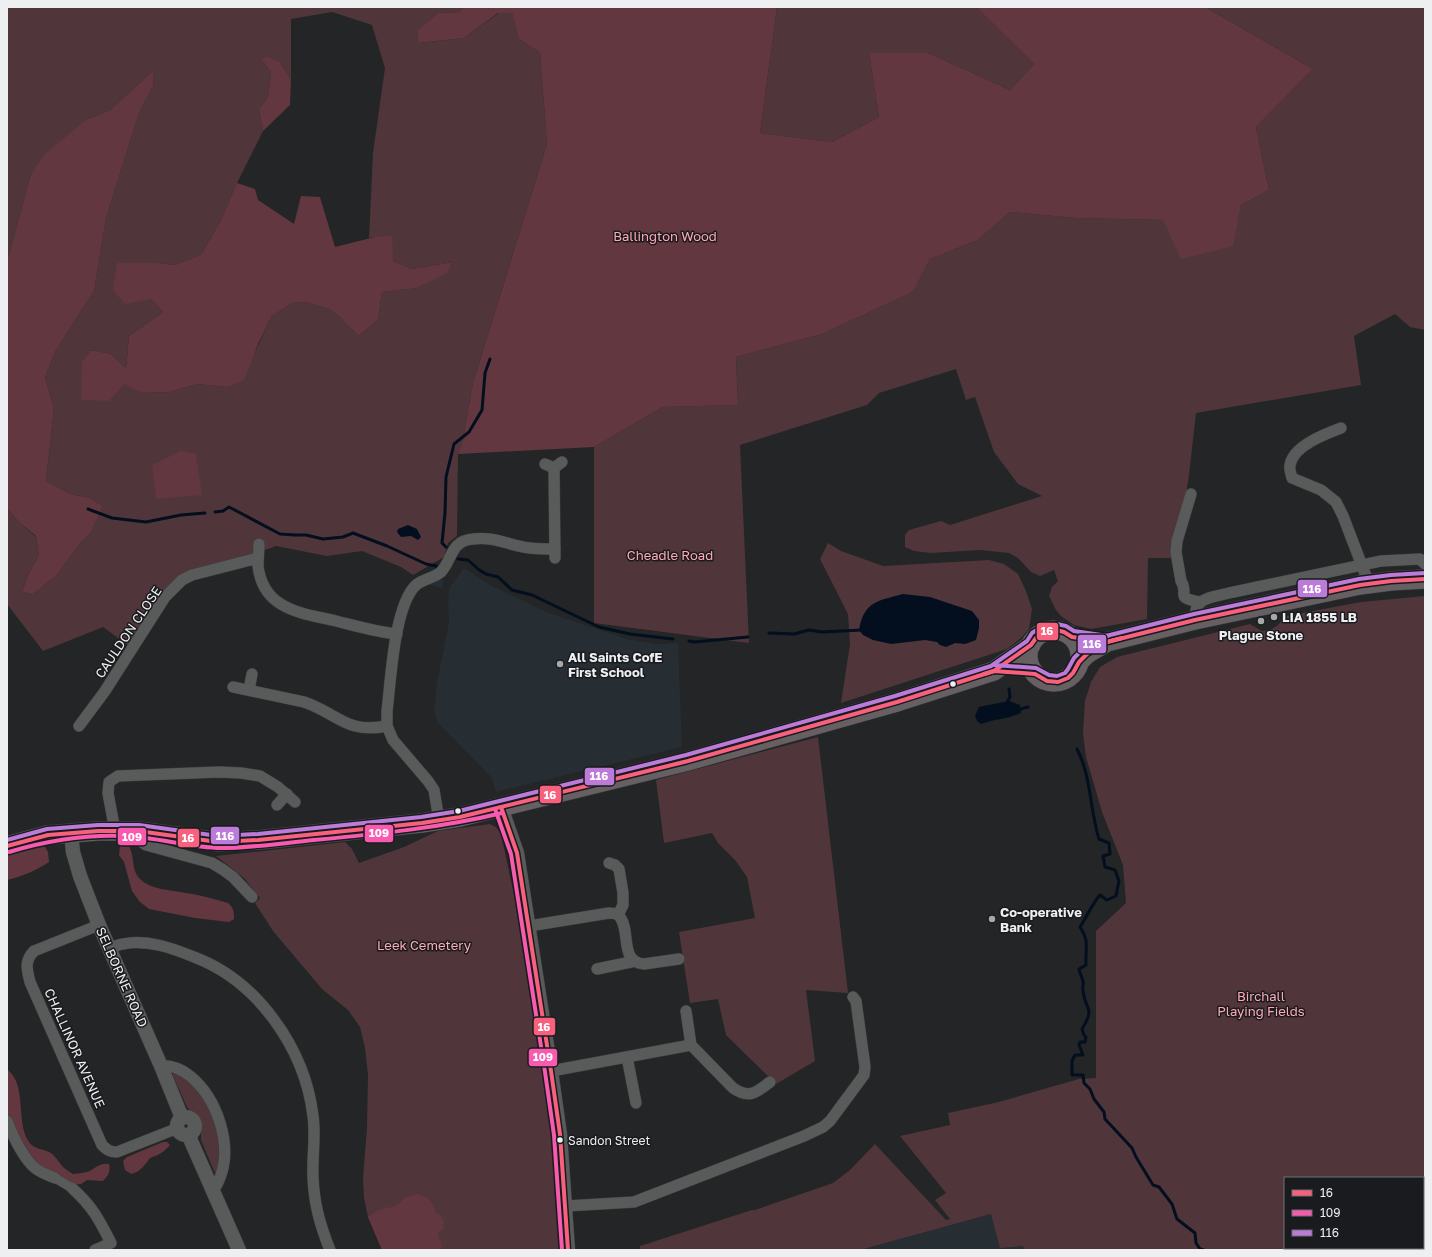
<svg xmlns="http://www.w3.org/2000/svg" width="1432" height="1257" font-family="'Golos Text',sans-serif">
	<style>
		.built { fill: #262d33 }
		.green { fill: #50363a; fill-rule: evenodd }
		.forest { fill: #63373f }
		.water { fill: #030f1e }
		.lines { fill: none; stroke-linecap: round; stroke-linejoin: round }
		.stream { stroke: #030f1e; stroke-width: 3 }
		.pedestrian-casing { stroke: #3e3f40; stroke-width: 10 }
		.minor-casing { stroke: #3e3f40; stroke-width: 12 }
		.tertiary-casing { stroke: #3e3f40; stroke-width: 15 }
		.trunk-casing { stroke: #3e3f40; stroke-width: 20 }
		.pedestrian { stroke: #595b5b; stroke-width: 9 }
		.minor { stroke: #595b5b; stroke-width: 11 }
		.tertiary { stroke: #595b5b; stroke-width: 14 }
		.trunk { stroke: #666062; stroke-width: 19 }
		.bus-1-casing { stroke: #191b1e; stroke-width: 7 }
		.bus-2-casing { stroke: #191b1e; stroke-width: 7 }
		.bus-3-casing { stroke: #191b1e; stroke-width: 7 }
		.bus-1 { stroke: #f8607d; stroke-width: 4 }
		.bus-2 { stroke: #f75aaf; stroke-width: 4 }
		.bus-3 { stroke: #bd7bd9; stroke-width: 4 }
		.poi-dot { fill: #a7a8aa; stroke: #191b1e; stroke-width: 1.5 }
		.bus-dot { fill: #eeeff1; stroke: #191b1e; stroke-width: 1.5 }
		.labels { text-anchor: middle; dominant-baseline: central; stroke-width: 3; stroke-linejoin: round; paint-order: stroke }
		.bus-label { font-size: 12px; fill: #eeeff1; stroke: #191b1e; text-anchor: start }
		.park-label { font-size: 13px; fill: #ffa9b7; stroke: #191b1e }
		.poi-label { font-size: 13px; font-weight: bold; fill: #eeeff1; stroke: #191b1e; text-anchor: start }
		.street-label { font-size: 13px; fill: #eeeff1; stroke: #191b1e }
		.line-badge { stroke: #191b1e; stroke-width: 1.5 }
		.badge-label { font-size: 11px; text-anchor: middle; font-weight: bold; fill: #fff }
	</style>
	<rect width="100%" height="100%" fill="#232526"/>
	<g class="built">
		<polygon points="464,568 492,586 549,613 627,639 657,644 678,643 682,747 496,792 492,778 437,722 434,709 437,683 449,622 448,602 449,590 450,587"/>
		<polygon points="439,580 444,580 442,588 425,584"/>
		<polygon points="992,1214 1023,1246 1024,1250 860,1250"/>
	</g>
	<g class="green">
		<path d="M 7,7 L 464,7 L 459,12 L 438,13 L 419,30 L 419,43 L 464,38 L 499,13 L 512,13 L 518,38 L 540,53 L 547,144 L 473,383 L 463,439 L 458,454 L 457,536 L 448,543 L 444,557 L 413,575 L 401,567 L 362,551 L 327,556 L 276,546 L 254,554 L 189,571 L 178,576 L 159,598 L 129,646 L 103,627 L 43,651 L 7,604 L 7,508 L 20,523 L 36,537 L 39,555 L 28,575 L 22,592 L 33,594 L 57,575 L 80,543 L 91,533 L 103,506 L 90,498 L 71,494 L 46,481 L 54,408 L 45,377 L 56,350 L 94,291 L 106,218 L 139,113 L 153,86 L 154,70 L 110,110 L 86,120 L 30,177 L 9,255 L 7,256 ZM 332,12 L 372,25 L 385,68 L 373,153 L 369,238 L 375,237 L 393,261 L 412,269 L 453,262 L 447,272 L 417,288 L 382,292 L 378,320 L 358,336 L 338,315 L 329,309 L 305,302 L 292,303 L 272,316 L 251,360 L 227,387 L 197,384 L 169,392 L 142,393 L 82,361 L 91,350 L 111,354 L 126,368 L 129,336 L 163,312 L 151,299 L 158,263 L 175,265 L 201,255 L 221,220 L 237,183 L 263,131 L 259,109 L 268,97 L 271,72 L 261,59 L 280,62 L 291,80 L 291,19 Z"/>
		<polygon points="777,7 976,7 1034,64 1010,90 928,53 869,53 879,117 832,142 760,133"/>
		<polygon points="1205,7 1425,7 1425,330 1410,327 1395,314 1354,336 1361,385 1196,413 1189,475 1184,506 1175,532 1171,558 1148,558 1147,619 1091,629 1074,625 1061,616 1056,610 1049,596 1052,587 1058,581 1054,570 1040,576 1031,572 1018,558 1009,553 980,550 931,553 914,551 905,547 905,535 909,530 941,521 950,525 1042,496 1018,484 994,452 975,397 966,400 956,369 879,393 867,405 740,445 749,643 594,623 594,447 663,407 738,405 736,357 822,334 913,292 930,259 978,240 1010,212 1076,218 1163,220 1232,246 1241,205 1269,190 1256,127 1313,69"/>
		<polygon points="828,543 841,551 883,566 989,560 1004,564 1018,574 1026,591 1032,609 1029,629 1021,638 1007,649 841,703 850,644 848,614 820,559"/>
		<path d="M 1425,596 L 1425,1250 L 1024,1250 L 1023,1246 L 1000,1248 L 991,1214 L 860,1250 L 640,1250 L 640,1246 L 752,1210 L 755,1210 L 833,1183 L 850,1170 L 875,1144 L 946,1220 L 950,1219 L 935,1200 L 946,1193 L 900,1136 L 950,1125 L 948,1113 L 999,1102 L 1079,1079 L 1096,1078 L 1096,931 L 1126,903 L 1123,865 L 1102,812 L 1086,757 L 1083,733 L 1085,701 L 1091,682 L 1100,667 L 1117,657 L 1250,624 L 1262,631 L 1270,630 L 1277,626 L 1286,616 L 1361,602 ZM 1285,1178 L 1423,1178 L 1423,1248 L 1285,1248 Z"/>
		<polygon points="818,737 848,993 806,990 815,1061 776,1084 726,1035 718,999 690,1003 679,932 755,918 747,877 735,860 718,843 712,833 664,843 656,780"/>
		<polygon points="490,824 496,827 501,834 522,932 553,1134 560,1203 562,1250 382,1250 368,1217 364,1198 363,1179 367,1128 368,1075 365,1048 360,1027 348,1010 322,989 273,931 255,903 260,898 244,878 216,856 345,842 352,849 359,863 404,847 438,831"/>
		<polygon points="175,1072 195,1086 211,1108 221,1148 217,1174 214,1171 201,1140 201,1121 198,1115 190,1110 187,1107 173,1076 173,1073"/>
	</g>
	<g class="forest">
		<polygon points="464,7 777,7 760,133 832,142 879,117 869,53 928,53 1010,90 1034,64 976,7 1205,7 1313,69 1256,127 1269,190 1241,205 1233,246 1181,259 1163,220 1076,218 1010,212 978,240 930,259 913,292 822,334 736,357 738,405 663,407 594,447 458,454 463,439 473,383 547,144 540,53 518,38 512,13 498,13 464,38 418,43 418,30 438,13 459,12"/>
		<polygon points="267,57 280,62 291,80 290,105 263,131 259,109 268,97 271,72 261,59"/>
		<polygon points="154,70 153,86 139,113 106,218 94,291 56,350 45,377 54,408 46,481 71,494 90,498 103,506 91,533 80,543 57,575 33,594 22,592 28,575 39,555 36,536 20,523 7,508 7,256 9,255 30,177 44,155 86,120 110,110"/>
		<polygon points="237,183 255,189 258,200 294,224 301,196 320,197 335,247 375,237 392,236 393,261 412,269 453,262 447,273 417,288 382,292 378,320 358,336 338,315 329,309 305,302 292,303 272,316 258,344 244,380 227,387 197,384 169,392 142,393 124,384 109,401 81,400 82,361 91,350 111,354 126,368 129,336 163,312 151,299 125,304 113,290 117,263 158,263 175,265 201,255 221,220"/>
		<polygon points="181,451 196,454 202,495 156,499 152,465"/>
		<path d="M 39,846 L 45,847 L 48,852 L 49,862 C 37,870 21,877 7,880 L 7,855 Z"/>
		<path d="M 120,846 L 129,846 C 135,857 131,869 139,878 C 150,890 171,890 186,893 C 200,895 214,899 228,903 C 234,908 234,912 234,919 L 229,922 L 195,918 L 149,909 L 140,902 L 132,891 L 124,862 L 119,855 Z"/>
		<path d="M 7,1069 C 28,1086 15,1122 29,1142 C 33,1149 44,1149 51,1153 C 55,1156 59,1162 63,1167 C 66,1170 70,1172 73,1174 C 78,1173 85,1173 90,1171 C 97,1167 100,1163 109,1164 C 111,1172 108,1176 103,1181 L 87,1180 L 81,1184 L 72,1185 L 33,1163 L 20,1142 L 7,1113 Z"/>
		<path d="M 163,1142 L 167,1142 L 170,1145 C 164,1152 159,1155 150,1158 C 145,1165 140,1172 131,1174 L 125,1170 L 123,1161 L 127,1157 Z"/>
		<path d="M 417,1194 C 430,1198 432,1201 436,1213 L 441,1216 L 444,1220 L 443,1230 L 438,1232 L 438,1237 C 441,1241 442,1245 441,1250 L 382,1250 L 368,1217 C 373,1214 377,1210 382,1209 C 394,1206 396,1209 404,1198 Z"/>
	</g>
	<g class="water">
		<polygon points="408,525 417,529 421,537 418,540 411,536 401,537 397,532 398,529"/>
		<path d="M 903,594 L 930,597 L 972,611 L 979,620 L 979,628 L 976,640 L 965,644 L 955,643 L 946,647 L 940,645 L 937,642 L 925,640 L 891,644 L 873,640 L 863,635 L 859,630 C 864,601 878,601 903,594 Z"/>
		<path d="M 1009,701 L 1020,705 L 1021,713 C 1008,719 994,719 981,724 L 977,721 L 975,716 L 979,707 Z"/>
	</g>
	<g class="lines">
		<g class="stream">
			<polyline points="88,509 112,518 146,522 181,515 205,513"/>
			<polyline points="215,512 223,511 229,507 280,534 295,535 306,535 323,539 343,537 353,533 387,546 426,564 436,566"/>
			<polyline points="446,547 442,543 445,513 446,477 454,444 469,432 482,410 485,373 490,359"/>
			<polyline points="458,559 468,560 478,569 486,574 498,577 512,590 532,595 599,627 630,634 673,639"/>
			<polyline points="769,633 794,634 809,630 822,632 862,630"/>
			<polyline points="689,641 694,642 748,637"/>
			<polyline points="1006,704 1010,697 1009,689"/>
			<polyline points="1017,710 1028,707"/>
			<path d="M 1077,749 C 1091,775 1090,811 1099,839 L 1109,843 L 1110,854 L 1103,856 L 1105,867 L 1115,870 L 1119,881 L 1116,896 L 1107,900 L 1100,895 C 1096,898 1084,921 1080,927 C 1090,942 1085,949 1086,965 L 1079,969 C 1080,974 1082,977 1083,981 C 1084,984 1082,988 1083,991 C 1085,1011 1096,1006 1082,1029 L 1084,1035 L 1086,1037 L 1085,1042 L 1080,1042 L 1079,1045 L 1083,1055 L 1075,1055 L 1072,1061 L 1072,1075 L 1083,1075 L 1084,1083 L 1090,1089 L 1094,1099 L 1104,1112 L 1105,1119 L 1132,1148 L 1136,1157 L 1153,1185 L 1159,1187 L 1172,1204 L 1177,1219 L 1195,1233 L 1196,1243 L 1200,1249 L 1204,1250"/>
		</g>
		<g class="pedestrian-casing">
			<polyline id="pedestrian" points="55,1178 72,1188"/>
		</g>
		<g class="minor-casing">
			<g id="minor">
				<path d="M 1341,428 C 1325,434 1293,446 1290,465 C 1289,469 1291,474 1292,478 L 1321,490 L 1336,502 L 1343,516 L 1369,584"/>
				<polyline points="545,464 554,468 562,462"/>
				<polyline points="554,468 555,558"/>
				<path d="M 1191,494 L 1177,541 L 1176,552 L 1181,581 C 1190,595 1173,597 1200,602"/>
				<path d="M 259,544 C 259,551 258,559 258,566 C 263,610 302,613 336,621 C 356,626 376,632 397,634"/>
				<path d="M 1195,620 C 1194,596 1211,598 1229,593 L 1381,561 L 1420,559 L 1425,564"/>
				<path d="M 233,687 L 304,702 C 339,714 346,734 387,726"/>
				<polyline points="249,690 252,674"/>
				<polyline points="79,726 105,691 165,597 182,580 192,575 258,558"/>
				<polyline points="277,805 287,794"/>
				<path d="M 439,820 L 434,790 L 428,781 L 393,740 L 387,726 L 387,711 C 391,679 394,606 416,585 C 423,579 434,578 441,572 C 453,559 450,541 473,539 C 495,536 510,546 530,548 C 538,549 547,549 555,549"/>
				<polyline points="115,831 108,793 109,782 118,776 219,772 241,773 260,776 278,787 295,802"/>
				<polyline points="135,831 139,840 146,845 212,863 222,869 233,877 252,897"/>
				<polyline points="609,863 615,865 619,869 623,893 623,905 618,915"/>
				<path d="M 99,925 L 34,951 C 24,961 27,970 30,982 L 102,1145 C 107,1150 110,1152 117,1152 L 178,1128"/>
				<path d="M 529,926 L 609,913 C 613,913 618,914 620,917 C 631,931 619,962 644,964 L 679,959"/>
				<path d="M 109,949 C 114,947 119,944 123,944 C 147,939 172,948 194,957 C 258,981 305,1049 313,1116 C 316,1136 312,1157 313,1177 C 314,1204 320,1225 330,1250"/>
				<polyline points="597,969 631,962 633,960"/>
				<path d="M 686,1011 L 691,1045 L 733,1088 C 749,1099 756,1093 770,1082"/>
				<polyline points="627,1057 636,1103"/>
				<path d="M 161,1066 C 172,1065 181,1069 190,1076 C 217,1098 234,1146 219,1180 C 218,1184 215,1187 213,1190"/>
				<polyline points="551,1071 691,1045"/>
				<path d="M 7,1121 C 13,1136 23,1158 35,1168 C 41,1173 48,1175 55,1178"/>
				<path d="M 72,1188 C 92,1206 99,1219 111,1243 L 95,1250"/>
				<polyline points="566,1206 634,1202 804,1136 823,1127 830,1121 864,1075 865,1067 856,1001 853,997"/>
			</g>
		</g>
		<g class="tertiary-casing">
			<g id="tertiary">
				<polyline points="501,807 517,853 551,1071 560,1134 568,1250"/>
				<polyline points="71,833 73,852 80,876 99,925 161,1066 182,1118"/>
				<circle cx="186" cy="1126" r="9"/>
				<polyline points="190,1134 191,1141 239,1250"/>
			</g>
		</g>
		<g class="trunk-casing">
			<g id="trunk">
				<circle cx="1054" cy="656" r="26"/>
				<polyline points="1079,662 1087,654 1107,642 1195,620 1360,585 1391,581 1425,579"/>
				<polyline points="7,846 48,835 98,831 138,831 218,842 258,840 422,823 460,817 688,761 897,702 994,671 1031,645"/>
			</g>
		</g>
		<use href="#pedestrian" class="pedestrian"/>
		<use href="#minor" class="minor"/>
		<use href="#tertiary" class="tertiary"/>
		<use href="#trunk" class="trunk"/>
		<g class="bus-1-casing">
			<g id="bus-1">
				<polyline points="984,674 994,671 1031,645 1036,638 1045,632 1056,630 1064,632 1072,637 1107,642 1122,638"/>
				<polyline points="501,807 517,853 551,1071 560,1134 568,1250"/>
				<polyline points="7,846 48,835 98,831 138,831 218,842 258,840 422,823 460,817 688,761 897,702 994,671 1035,674 1047,681 1058,682 1068,678 1073,673 1079,662 1087,654 1107,642 1195,620 1360,585 1391,581 1425,579"/>
			</g>
		</g>
		<g class="bus-2-casing">
			<g id="bus-2">
				<polyline points="495,809 511,854 545,1072 554,1135 562,1250"/>
				<path d="M 9,852 C 53,839 99,832 146,838 C 171,841 195,848 221,848 C 252,848 283,843 314,840 C 377,834 440,828 502,813"/>
			</g>
		</g>
		<g class="bus-3-casing">
			<g id="bus-3">
				<polyline points="994,665 1036,668 1049,675 1057,676 1065,673 1068,669 1074,658 1083,649 1106,636 1194,614 1359,579 1391,575 1425,573"/>
				<polyline points="7,840 47,829 98,825 139,825 218,836 258,834 421,817 459,811 686,755 895,696 991,666 1027,641 1032,633 1043,626 1057,624 1066,626 1074,631 1108,636"/>
			</g>
		</g>
		<use href="#bus-1" class="bus-1"/>
		<use href="#bus-2" class="bus-2"/>
		<use href="#bus-3" class="bus-3"/>
	</g>
	<g class="poi-dot">
		<circle cx="1274" cy="617" r="4"/>
		<circle cx="1261" cy="621" r="4"/>
		<circle cx="560" cy="664" r="4"/>
		<circle cx="992" cy="919" r="4"/>
	</g>
	<g class="bus-dot">
		<circle cx="953" cy="684" r="3.5"/>
		<circle cx="458" cy="811" r="3.5"/>
		<circle cx="560" cy="1140" r="3.5"/>
	</g>
	<g class="labels">
		<g class="bus-label">
			<text x="568" y="1140">Sandon Street</text>
		</g>
		<g class="park-label">
			<text x="665" y="236">Ballington Wood</text>
			<text x="670" y="555">Cheadle Road</text>
			<text x="424" y="945">Leek Cemetery</text>
			<text x="1261" y="996">Birchall<tspan x="1261" dy="15">Playing Fields</tspan></text>
		</g>
		<g class="poi-label">
			<text x="1282" y="617">LIA 1855 LB</text>
			<text x="1261" y="635" text-anchor="middle">Plague Stone</text>
			<text x="568" y="657">All Saints CofE<tspan x="568" dy="15">First School</tspan></text>
			<text x="1000" y="912">Co-operative<tspan x="1000" dy="15">Bank</tspan></text>
		</g>
		<g class="street-label">
			<text transform="translate(128 632) rotate(-56)">CAULDON CLOSE</text>
			<text transform="translate(122 977) rotate(66)">SELBORNE ROAD</text>
			<text transform="translate(75 1048) rotate(66)">CHALLINOR AVENUE</text>
		</g>
	</g>
	<g class="line-badge">
		<rect x="1297" y="579" width="31" height="19" rx="4" fill="#bd7bd9"/>
		<rect x="1036" y="622" width="23" height="19" rx="4" fill="#f8607d"/>
		<rect x="1077" y="634" width="30" height="20" rx="4" fill="#bd7bd9"/>
		<rect x="584" y="767" width="31" height="19" rx="4" fill="#bd7bd9"/>
		<rect x="539" y="785" width="23" height="19" rx="4" fill="#f8607d"/>
		<rect x="364" y="824" width="30" height="19" rx="4" fill="#f75aaf"/>
		<rect x="210" y="826" width="30" height="19" rx="4" fill="#bd7bd9"/>
		<rect x="117" y="827" width="30" height="19" rx="4" fill="#f75aaf"/>
		<rect x="177" y="828" width="23" height="20" rx="4" fill="#f8607d"/>
		<rect x="533" y="1017" width="23" height="19" rx="4" fill="#f8607d"/>
		<rect x="528" y="1048" width="30" height="19" rx="4" fill="#f75aaf"/>
	</g>
	<g class="badge-label">
		<text x="1312" y="593">116</text>
		<text x="1047" y="635">16</text>
		<text x="1092" y="648">116</text>
		<text x="599" y="780">116</text>
		<text x="550" y="799">16</text>
		<text x="379" y="837">109</text>
		<text x="225" y="840">116</text>
		<text x="132" y="841">109</text>
		<text x="188" y="842">16</text>
		<text x="544" y="1031">16</text>
		<text x="543" y="1061">109</text>
	</g>
	<rect width="1432" height="1257" fill="none" stroke="#eeeff1" stroke-width="16"/>
	<rect x="1284" y="1177" width="140" height="72" fill="#191b1e" stroke="#6e7072"/>
	<rect x="1292" y="1190" width="20" height="6" fill="#f8607d" stroke="#6e7072"/>
	<text x="1320" y="1197" font-size="12" fill="#eeeff1">16</text>
	<rect x="1292" y="1210" width="20" height="6" fill="#f75aaf" stroke="#6e7072"/>
	<text x="1320" y="1217" font-size="12" fill="#eeeff1">109</text>
	<rect x="1292" y="1230" width="20" height="6" fill="#bd7bd9" stroke="#6e7072"/>
	<text x="1320" y="1237" font-size="12" fill="#eeeff1">116</text>
</svg>
